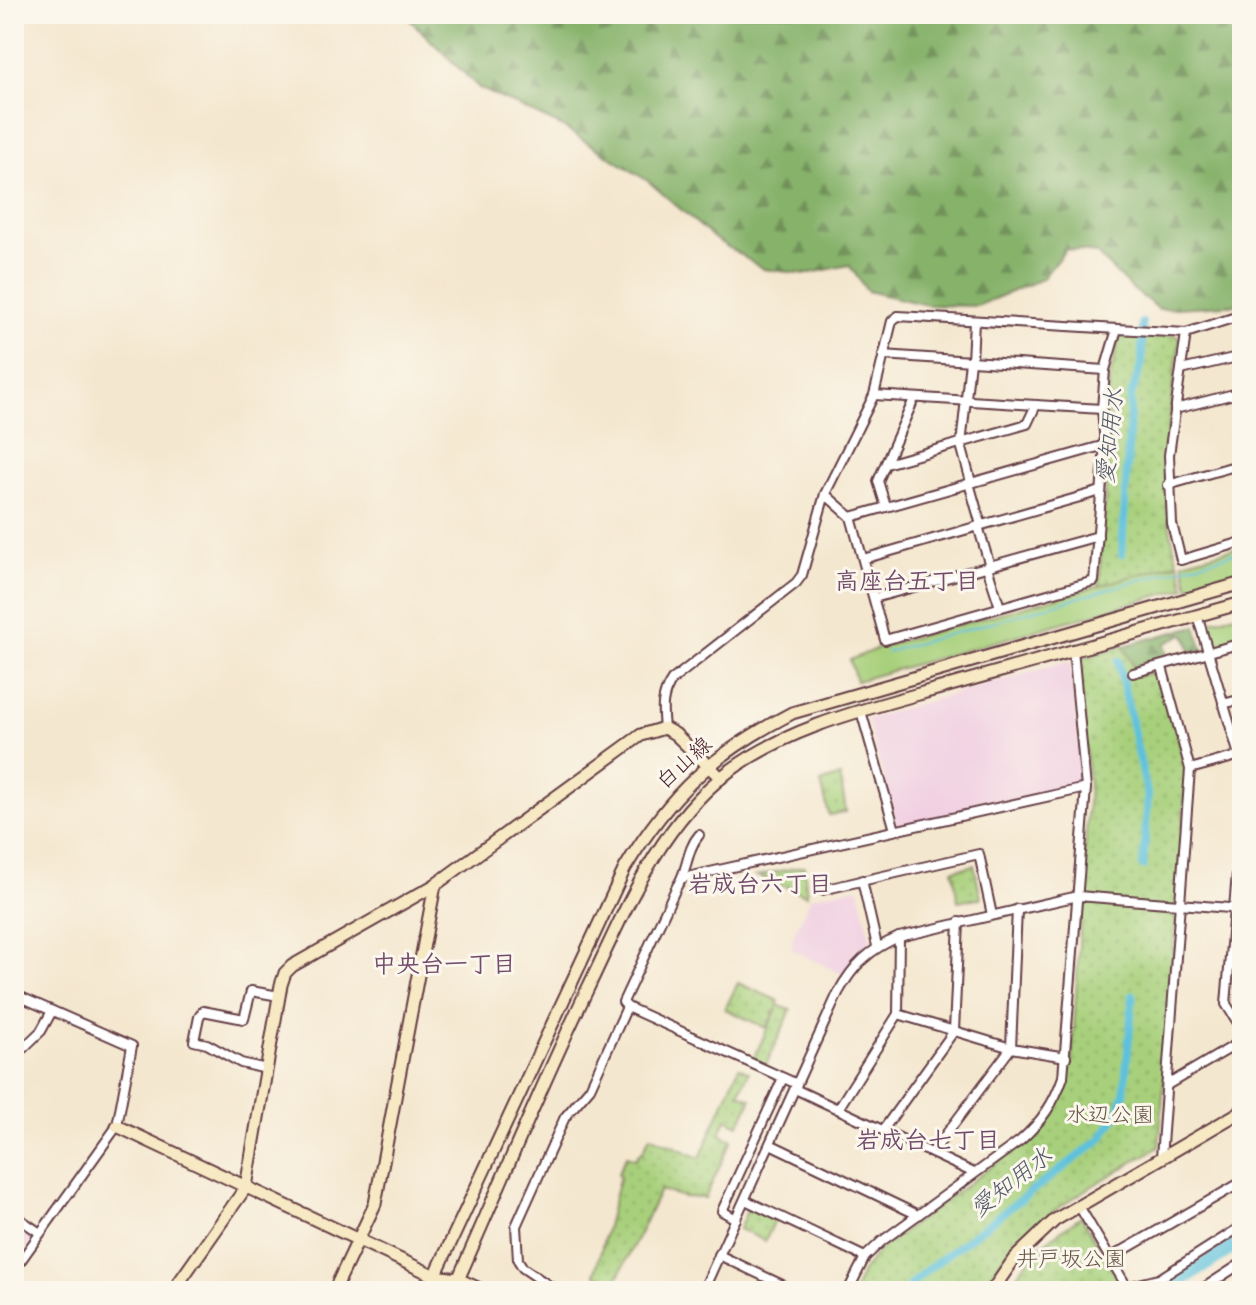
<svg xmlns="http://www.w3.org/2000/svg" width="1256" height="1305" font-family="Kalam,'Klee One',sans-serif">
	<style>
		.built { fill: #f1d0e2 }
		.grass { fill: #a8d07b; stroke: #797853; stroke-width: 2 }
		.forest { fill: url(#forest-firs); stroke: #68684b; stroke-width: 2 }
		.park { fill: url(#park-dots); stroke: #797853; stroke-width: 2 }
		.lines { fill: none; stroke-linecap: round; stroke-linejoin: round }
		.stream { stroke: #5dc1dc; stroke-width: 2 }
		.canal { stroke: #5dc1dc; stroke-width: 8 }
		.river { stroke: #5dc1dc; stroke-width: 14 }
		.street-casing { stroke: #643d44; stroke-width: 12 }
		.secondary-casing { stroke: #643d44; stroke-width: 15 }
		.street { stroke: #fff; stroke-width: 8 }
		.secondary { stroke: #f7e9c3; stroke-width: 11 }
		.labels { text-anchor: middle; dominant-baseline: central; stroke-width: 6; stroke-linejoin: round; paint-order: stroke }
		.street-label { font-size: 22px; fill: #4a1f2b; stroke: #fbf7ec }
		.park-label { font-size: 22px; fill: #665443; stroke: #fbf7ec }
		.water-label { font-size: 24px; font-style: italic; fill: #515869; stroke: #fbf7ec }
		.neighbourhood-label { font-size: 24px; font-weight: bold; fill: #724b6c; stroke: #fbf7ec }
	</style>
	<defs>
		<pattern id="forest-firs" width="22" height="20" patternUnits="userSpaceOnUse" patternTransform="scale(2)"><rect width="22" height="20" fill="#86b26b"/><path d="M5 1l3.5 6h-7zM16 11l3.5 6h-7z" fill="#709058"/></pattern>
		<pattern id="park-dots" width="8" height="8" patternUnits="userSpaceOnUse" patternTransform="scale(2)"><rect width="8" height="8" fill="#a8d07b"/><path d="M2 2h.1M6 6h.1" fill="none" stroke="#92b26a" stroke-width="1.8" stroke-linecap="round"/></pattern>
	</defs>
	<rect width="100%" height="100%" fill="#fbf7ec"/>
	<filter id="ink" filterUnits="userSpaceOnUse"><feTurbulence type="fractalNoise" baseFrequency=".0125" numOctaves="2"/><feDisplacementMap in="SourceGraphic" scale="16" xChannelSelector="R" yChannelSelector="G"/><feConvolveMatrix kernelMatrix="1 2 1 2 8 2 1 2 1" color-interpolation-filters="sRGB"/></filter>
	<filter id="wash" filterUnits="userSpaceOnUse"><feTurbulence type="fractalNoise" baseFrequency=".006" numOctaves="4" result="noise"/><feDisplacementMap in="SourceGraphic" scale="32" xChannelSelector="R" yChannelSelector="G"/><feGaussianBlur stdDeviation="1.8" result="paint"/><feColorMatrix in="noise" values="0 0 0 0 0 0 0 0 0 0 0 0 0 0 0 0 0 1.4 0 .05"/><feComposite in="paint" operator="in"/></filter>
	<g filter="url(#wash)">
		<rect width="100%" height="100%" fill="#f4e7cf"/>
		<g class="built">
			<polygon points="1070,661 1082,783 1080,785 900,826 897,824 867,719"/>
			<polygon points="856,887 859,889 871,941 842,974 792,950 792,938 811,897"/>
			<polygon points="14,1219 34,1233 35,1236 14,1266"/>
		</g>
		<g class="grass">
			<polygon points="1242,546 1242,572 1189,587 1183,562"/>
			<polygon points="1179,563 1185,588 856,681 850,660 883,646"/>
			<polygon points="1242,613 1242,641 1211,647 1204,623"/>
		</g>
		<g class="forest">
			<polygon points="404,14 1242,14 1242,304 1159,309 1131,288 1096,253 1066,249 1042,279 977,306 927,305 867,291 849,265 806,274 763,269 715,239 648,181 561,126 479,88"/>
			<polygon points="1196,626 1203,650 1201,652 1191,652 1186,636 1183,634 1164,644 1168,660 1136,671 1113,649"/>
		</g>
		<g class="park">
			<path d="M 1123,333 L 1178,336 L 1180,339 C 1169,420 1155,482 1178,563 L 1099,586 L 1106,478 L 1109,382 L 1120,336 Z"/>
			<path d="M 1123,646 L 1138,676 L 1159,671 L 1187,770 L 1159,1147 C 1092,1187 1020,1220 981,1291 L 854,1291 L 862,1272 L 880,1249 L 1034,1135 C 1055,1111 1066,1090 1072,1059 L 1089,785 L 1078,659 Z"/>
			<polygon points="840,776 846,812 829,815 821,783"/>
			<polygon points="974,865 981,898 958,901 953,870"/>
			<polygon points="804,866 807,895 757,876"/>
			<polygon points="738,983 779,1001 777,1005 791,1010 766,1065 753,1060 777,1008 766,1028 725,1009"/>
			<polygon points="739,1067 749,1072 739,1093 752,1099 739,1125 726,1119 720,1134 732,1140 705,1198 684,1197 660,1190 615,1284 595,1274 620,1175 618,1174 626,1156 636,1159 639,1153 642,1153 650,1136 700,1158"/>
			<polygon points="749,1206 776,1218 765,1241 739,1229"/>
			<polygon points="1081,1216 1125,1291 1004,1291 1038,1248"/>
		</g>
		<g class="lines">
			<polyline class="stream" points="887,652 1242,551"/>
			<g class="canal">
				<polyline points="1122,554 1131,396 1142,363 1142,323"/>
				<polyline points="1118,661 1148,797 1143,866"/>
				<polyline points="905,1291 924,1272 1100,1140 1116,1116 1124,1094 1133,995"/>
			</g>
			<polyline class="river" points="1164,1291 1242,1241"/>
		</g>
	</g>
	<g filter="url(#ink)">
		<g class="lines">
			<g class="street-casing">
				<g id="street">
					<polyline points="1186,333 1169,455 1172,524 1181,560 1242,542"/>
					<polyline points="883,355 1105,370"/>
					<polyline points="970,361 961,445 971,482"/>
					<polyline points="972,361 974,321"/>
					<polyline points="1181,370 1242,356"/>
					<polyline points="874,395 1102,409"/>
					<polyline points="1175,409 1242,392"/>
					<polyline points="886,464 1027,424 1036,405"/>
					<polyline points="969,483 981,525"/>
					<polyline points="1168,485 1242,464"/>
					<polyline points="825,494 851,517 885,640 1094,581 1105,445 1102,409 1105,370 1117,329"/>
					<polyline points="886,507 878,481 914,399"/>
					<polyline points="851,517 1105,445"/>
					<polyline points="978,526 990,566"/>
					<polyline points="863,559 1101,491"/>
					<polyline points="987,567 1000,607"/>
					<polyline points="874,598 1098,536"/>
					<polyline points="1197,615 1242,765"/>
					<polyline points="1133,673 1242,643"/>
					<polyline points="1223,704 1242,699"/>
					<polyline points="861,711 895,830"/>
					<path d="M 664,728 C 662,709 661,696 672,680 L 796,583 L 802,575 L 825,494 L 874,395 L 892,321 L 898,316 L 1186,333 L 1242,315"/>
					<polyline points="1190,769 1241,755"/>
					<polyline points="1242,814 1226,1004 1242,1029"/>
					<polyline points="683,878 1086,788"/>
					<polyline points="862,880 877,946"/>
					<polyline points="822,890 979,854 992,915"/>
					<polyline points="14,994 132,1046 117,1126 14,1270"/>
					<polyline points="627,1007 797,1084"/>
					<polyline points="898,1014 1011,1048 1066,1057"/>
					<polyline points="14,1040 26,1045"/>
					<polyline points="14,1057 41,1031 52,1011"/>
					<polyline points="266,1069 241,1063 207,1044 194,1041 199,1017 203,1011 244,1019 251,991 279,996"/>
					<polyline points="1167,1085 1242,1041"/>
					<polyline points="795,1089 974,1173"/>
					<polyline points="838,1109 898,1014 899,937"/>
					<polyline points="883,1130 954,1031 959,922"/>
					<polyline points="770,1144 918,1215"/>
					<polyline points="932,1153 1011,1048 1017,909"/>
					<polyline points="1161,1158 1190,769 1162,667"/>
					<polyline points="745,1200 865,1257"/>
					<polyline points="1079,1206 1127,1287 1159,1279 1242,1226"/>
					<polyline points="14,1215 40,1233"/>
					<polyline points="736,1219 722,1211 783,1078"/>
					<polyline points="719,1255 795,1291"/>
					<polyline points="1110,1258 1242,1182"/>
					<path d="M 557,1291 L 523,1268 L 518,1260 L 516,1226 L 565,1117 L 590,1088 L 627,1007 L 623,1002 L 677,886 C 688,871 686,850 699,835"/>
					<path d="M 703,1291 L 838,993 C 853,965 870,949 899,937 L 1078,896 L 1242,909"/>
					<path d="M 848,1291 L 865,1257 L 882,1241 L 1021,1140 C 1042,1121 1054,1103 1063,1077 L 1086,788 L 1073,649"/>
					<polyline points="1199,1291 1242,1263"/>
				</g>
			</g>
			<g class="secondary-casing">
				<g id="secondary">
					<polyline points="117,1126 435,1276 458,1279 484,1291"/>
					<polyline points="173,1291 246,1187 281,985 285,973 292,966 435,885 641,735 664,728 675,734 721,778"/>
					<polyline points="334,1291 375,1204 435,885"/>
					<path d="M 428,1291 L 625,868 C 671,792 713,754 792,713 L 1242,583"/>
					<path d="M 453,1291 C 498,1190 540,1088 588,988 C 625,911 658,826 728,772 C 793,724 875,707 951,685 C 1048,657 1145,630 1242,603"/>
					<polyline points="992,1291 1014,1259 1055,1220 1242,1111"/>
				</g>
			</g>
			<use href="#street" class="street"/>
			<use href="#secondary" class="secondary"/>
		</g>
	</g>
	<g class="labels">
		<g class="street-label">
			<text transform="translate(685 764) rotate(-42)">白山線</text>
		</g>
		<g class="park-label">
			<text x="1110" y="1116">水辺公園</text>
			<text x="1071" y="1260">井戸坂公園</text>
		</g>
		<g class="water-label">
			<text transform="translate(1111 436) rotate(-84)">愛知用水</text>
			<text transform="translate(1012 1183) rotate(-38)">愛知用水</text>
		</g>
		<g class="neighbourhood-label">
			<text x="907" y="582">高座台五丁目</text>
			<text x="760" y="885">岩成台六丁目</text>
			<text x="444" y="965">中央台一丁目</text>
			<text x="928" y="1141">岩成台七丁目</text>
		</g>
	</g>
	<rect width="1256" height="1305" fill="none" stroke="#fbf7ec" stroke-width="48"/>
</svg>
